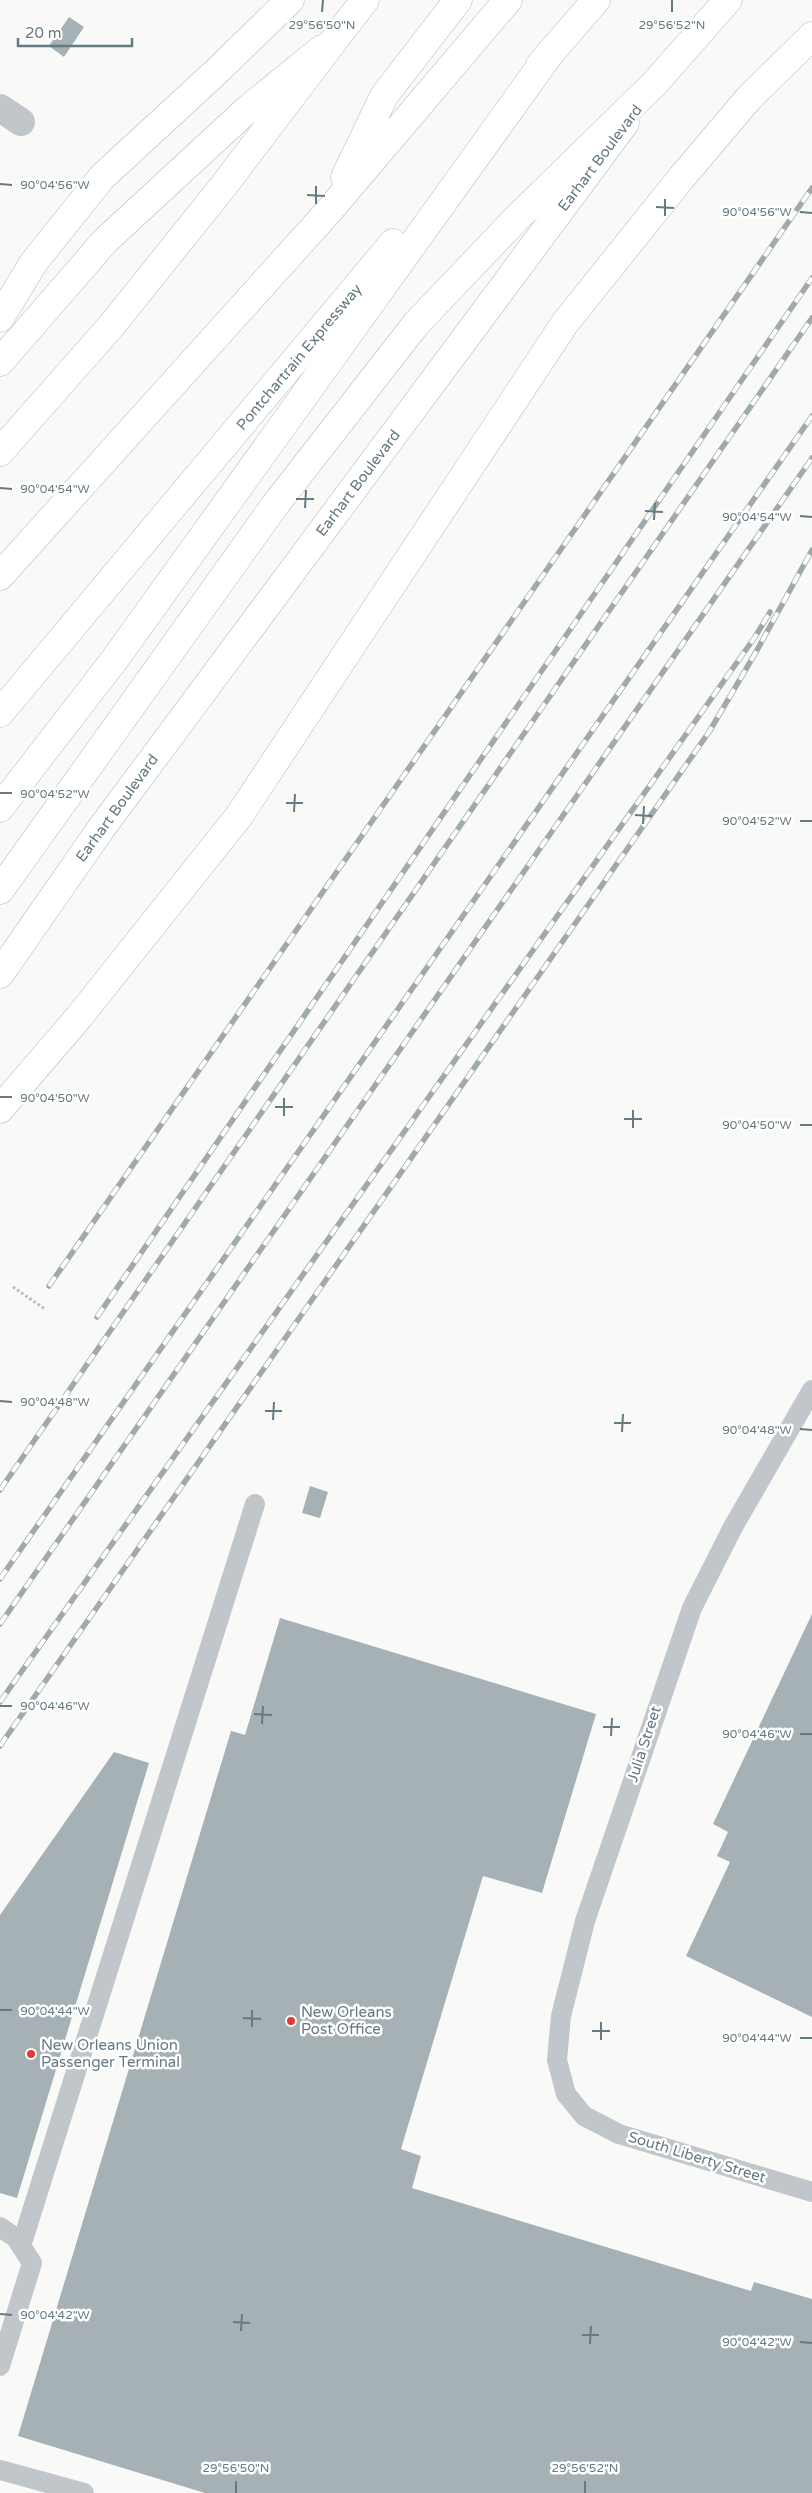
<svg xmlns="http://www.w3.org/2000/svg" width="812" height="2493" font-family="'Varela Round',sans-serif">
	<style>
		.building { fill: #a5b1b5 }
		.lines { fill: none; stroke-linecap: round; stroke-linejoin: round }
		.secondary-casing { stroke: #b1b9bc; stroke-width: 29 }
		.primary-casing { stroke: #b4babd; stroke-width: 29 }
		.motorway-casing { stroke: #b4b9bc; stroke-width: 29 }
		.path { stroke: #b9bdbf; stroke-width: 3; stroke-dasharray: 2.5 2.5; stroke-linecap: butt }
		.service { stroke: #c0c6c9; stroke-width: 20 }
		.minor { stroke: #c0c6c9; stroke-width: 28 }
		.secondary { stroke: #fff; stroke-width: 28 }
		.primary { stroke: #fff; stroke-width: 28 }
		.motorway { stroke: #fff; stroke-width: 28 }
		.rail-casing { stroke: #a0aaad; stroke-width: 5.5 }
		.rail { stroke: #fff; stroke-width: 4; stroke-dasharray: 11; stroke-linecap: butt }
		.ticks { fill: none; stroke: #667a81; stroke-width: 2 }
		.poi-dot { fill: #db3e36; stroke: #fff; stroke-width: 2 }
		.labels { text-anchor: middle; dominant-baseline: central; stroke-width: 5; stroke-linejoin: round; paint-order: stroke }
		.street-label { font-size: 15px; fill: #667a81; stroke: #fff }
		.poi-label { font-size: 15px; fill: #667a81; stroke: #fff; text-anchor: start }
		.ticks-label { font-size: 12px; text-anchor: middle; fill: #667a81; stroke: #fff; stroke-width: 5; stroke-linejoin: round; paint-order: stroke }
	</style>
	<rect width="100%" height="100%" fill="#f9f9f8"/>
	<g class="building">
		<polygon points="69,17 84,27 64,57 49,46"/>
		<polygon points="310,1486 328,1492 320,1518 302,1513"/>
		<polygon points="812,1614 812,2017 686,1956 730,1862 717,1856 728,1832 713,1824"/>
		<polygon points="280,1618 596,1714 542,1893 483,1876 401,2149 421,2156 412,2188 751,2291 754,2282 812,2299 812,2493 205,2493 18,2436 231,1731 245,1735"/>
		<polygon points="114,1752 149,1763 17,2198 0,2193 0,1915"/>
	</g>
	<g class="lines">
		<g class="secondary-casing">
			<g id="secondary">
				<polyline points="0,362 105,241 249,108 322,49"/>
				<polyline points="0,974 100,830 625,123"/>
			</g>
		</g>
		<g class="primary-casing">
			<g id="primary">
				<polyline points="338,35 365,0"/>
				<polyline points="655,83 728,0"/>
			</g>
		</g>
		<g class="motorway-casing">
			<g id="motorway">
				<polyline points="540,65 596,0"/>
				<polyline points="345,177 384,96 458,0"/>
				<polyline points="0,318 34,262 102,177 216,72 290,0"/>
				<polyline points="0,452 112,325 225,184 338,35"/>
				<polyline points="0,576 328,212 508,0"/>
				<polyline points="0,713 393,243"/>
				<polyline points="0,808 115,659 551,52"/>
				<polyline points="0,890 275,505 416,324 515,220 655,83"/>
				<polyline points="0,1109 79,1017 239,816 565,323 682,177 749,98 812,36"/>
			</g>
		</g>
		<polyline class="path" points="13,1287 45,1309"/>
		<g class="service">
			<polyline points="812,1390 733,1527 692,1608 585,1921 561,2016 557,2060 566,2094 584,2116 619,2134 812,2192"/>
			<polyline points="0,2227 16,2238 32,2263 0,2366"/>
			<polyline points="21,2246 255,1504"/>
			<polyline points="0,2470 84,2493"/>
		</g>
		<polyline class="minor" points="0,108 21,122"/>
		<use href="#secondary" class="secondary"/>
		<use href="#primary" class="primary"/>
		<use href="#motorway" class="motorway"/>
		<g class="rail-casing">
			<g id="rail">
				<polyline points="49,1286 812,188"/>
				<polyline points="97,1317 812,278"/>
				<polyline points="0,1490 812,318"/>
				<polyline points="0,1579 812,416"/>
				<polyline points="0,1624 812,458"/>
				<polyline points="0,1702 755,637 770,612"/>
				<polyline points="0,1746 709,732 756,652 812,550"/>
			</g>
		</g>
		<use href="#rail" class="rail"/>
	</g>
	<path class="ticks" d="M 322,12 L 323,0M 672,12 L 672,0M 0,184 L 12,185M 307,195 L 325,196M 316,204 L 316,186M 656,207 L 674,208M 800,212 L 812,213M 665,216 L 665,199M 0,488 L 12,489M 296,499 L 314,499M 305,508 L 306,490M 645,511 L 663,512M 800,516 L 812,517M 654,520 L 655,503M 0,793 L 12,793M 286,803 L 303,803M 294,812 L 295,794M 635,815 L 652,816M 800,821 L 812,821M 643,824 L 644,806M 0,1097 L 12,1097M 275,1107 L 293,1107M 284,1116 L 284,1098M 624,1119 L 642,1119M 800,1125 L 812,1125M 633,1128 L 633,1110M 0,1401 L 12,1402M 265,1411 L 282,1411M 273,1420 L 274,1402M 614,1423 L 631,1423M 800,1429 L 812,1430M 622,1432 L 623,1414M 0,1706 L 12,1706M 254,1714 L 272,1715M 262,1724 L 263,1706M 603,1727 L 620,1727M 800,1734 L 812,1734M 611,1736 L 612,1718M 0,2010 L 12,2010M 243,2018 L 261,2019M 252,2027 L 252,2010M 592,2031 L 610,2031M 800,2038 L 812,2038M 601,2040 L 601,2022M 0,2314 L 12,2315M 233,2322 L 250,2323M 241,2331 L 242,2314M 582,2335 L 599,2335M 800,2342 L 812,2343M 590,2344 L 591,2326M 236,2493 L 236,2481M 585,2493 L 585,2481"/>
	<g class="poi-dot">
		<circle cx="291" cy="2021" r="5"/>
		<circle cx="31" cy="2054" r="5"/>
	</g>
	<g class="labels">
		<g class="street-label">
			<text transform="translate(600 158) rotate(-53)">Earhart Boulevard</text>
			<text transform="translate(299 357) rotate(-50)">Pontchartrain Expressway</text>
			<text transform="translate(358 483) rotate(-53)">Earhart Boulevard</text>
			<text transform="translate(117 808) rotate(-54)">Earhart Boulevard</text>
			<text transform="translate(644 1744) rotate(-72)">Julia Street</text>
			<text transform="translate(697 2157) rotate(17)">South Liberty Street</text>
		</g>
		<g class="poi-label">
			<text x="301" y="2012">New Orleans<tspan x="301" dy="17">Post Office</tspan></text>
			<text x="41" y="2045">New Orleans Union<tspan x="41" dy="17">Passenger Terminal</tspan></text>
		</g>
	</g>
	<g class="ticks-label">
		<text x="322" y="29">29°56'50"N</text>
		<text x="672" y="29">29°56'52"N</text>
		<text x="55" y="189">90°04'56"W</text>
		<text x="757" y="216">90°04'56"W</text>
		<text x="55" y="493">90°04'54"W</text>
		<text x="757" y="521">90°04'54"W</text>
		<text x="55" y="798">90°04'52"W</text>
		<text x="757" y="825">90°04'52"W</text>
		<text x="55" y="1102">90°04'50"W</text>
		<text x="757" y="1129">90°04'50"W</text>
		<text x="55" y="1406">90°04'48"W</text>
		<text x="757" y="1434">90°04'48"W</text>
		<text x="55" y="1710">90°04'46"W</text>
		<text x="757" y="1738">90°04'46"W</text>
		<text x="55" y="2015">90°04'44"W</text>
		<text x="757" y="2042">90°04'44"W</text>
		<text x="55" y="2319">90°04'42"W</text>
		<text x="757" y="2346">90°04'42"W</text>
		<text x="236" y="2472">29°56'50"N</text>
		<text x="585" y="2472">29°56'52"N</text>
	</g>
	<path d="M18 38v8h114v-8" fill="none" stroke="#667a81" stroke-width="2.5"/>
	<text x="25" y="38" font-size="15" fill="#667a81" stroke="#ffffff" stroke-width="4" paint-order="stroke">20 m</text>
</svg>
